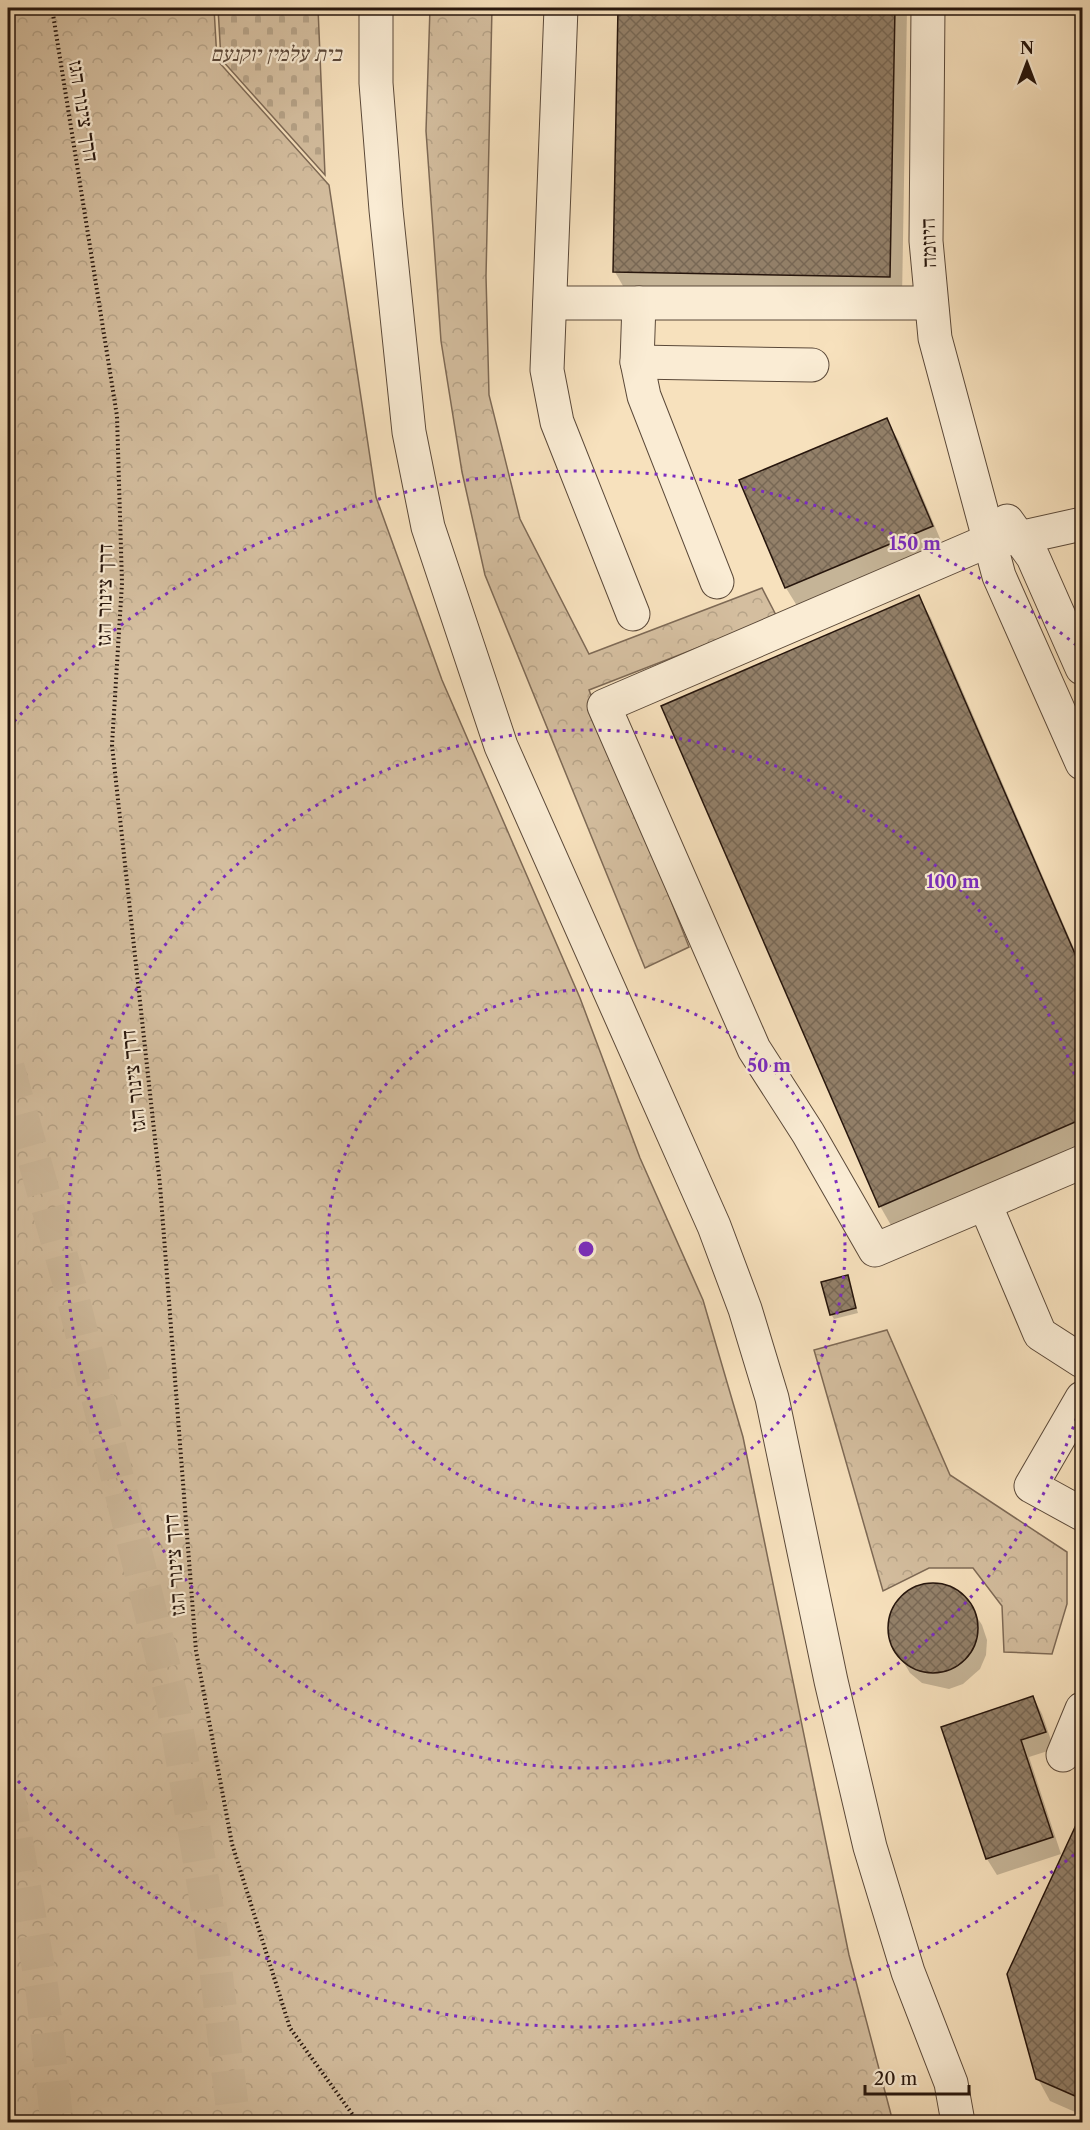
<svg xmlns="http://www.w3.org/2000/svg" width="1090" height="2130" font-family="'Libre Caslon Text','Frank Ruhl Libre',serif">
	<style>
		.forest { fill: url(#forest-crowns); stroke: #7e6a56; stroke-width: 1.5 }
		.cemetery { fill: url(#cemetery-stones); stroke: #7e6a56; stroke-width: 1.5 }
		.shadow { fill: #0003 }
		.building { fill: url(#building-cross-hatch); stroke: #27160d; stroke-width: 1.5 }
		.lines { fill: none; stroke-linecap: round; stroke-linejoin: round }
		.highway-tunnel { stroke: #cdb89a; stroke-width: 33; stroke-dasharray: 33 16; stroke-linecap: butt }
		.minor-casing { stroke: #5b4939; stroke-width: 35 }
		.path { stroke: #27160d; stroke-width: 4; stroke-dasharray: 1.5 3; stroke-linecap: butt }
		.minor { stroke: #faecd4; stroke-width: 33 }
		.ring { fill: none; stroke: #7b2cbf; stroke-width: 3; stroke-dasharray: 3 6 }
		.labels { text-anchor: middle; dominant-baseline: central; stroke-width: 4.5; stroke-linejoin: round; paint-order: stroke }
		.park-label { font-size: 21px; font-style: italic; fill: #5b4839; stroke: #faecd4 }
		.street-label { font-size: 21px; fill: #27160d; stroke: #faecd4 }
		.centre { fill: #7b2cbf; stroke: #faecd4; stroke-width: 3 }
		.ring-label { font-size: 18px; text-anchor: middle; font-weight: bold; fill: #7b2cbf; stroke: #faecd4; stroke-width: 4.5; stroke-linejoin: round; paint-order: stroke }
	</style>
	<defs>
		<pattern id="forest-crowns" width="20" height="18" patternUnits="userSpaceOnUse" patternTransform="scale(1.5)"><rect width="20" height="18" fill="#d4be9f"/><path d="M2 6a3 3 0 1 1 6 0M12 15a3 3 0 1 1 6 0" fill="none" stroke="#b6a388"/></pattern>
		<pattern id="cemetery-stones" width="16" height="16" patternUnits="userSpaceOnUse" patternTransform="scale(1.5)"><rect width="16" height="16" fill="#d4be9f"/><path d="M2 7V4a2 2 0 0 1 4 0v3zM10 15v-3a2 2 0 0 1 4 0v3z" fill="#b6a388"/></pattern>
		<pattern id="building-cross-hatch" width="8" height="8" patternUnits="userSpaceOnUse" patternTransform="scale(1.5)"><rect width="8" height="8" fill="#938069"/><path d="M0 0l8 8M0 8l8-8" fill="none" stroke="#786855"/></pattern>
	</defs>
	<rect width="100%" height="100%" fill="#f7e1bd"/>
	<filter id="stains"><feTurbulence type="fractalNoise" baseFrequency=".00333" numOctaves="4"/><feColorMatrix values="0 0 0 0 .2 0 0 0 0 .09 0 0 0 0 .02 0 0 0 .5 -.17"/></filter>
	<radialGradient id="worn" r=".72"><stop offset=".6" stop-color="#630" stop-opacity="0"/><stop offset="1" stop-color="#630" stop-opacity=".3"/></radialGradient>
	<g class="forest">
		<polygon points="8,8 214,8 217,60 329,185 376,497 442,680 580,998 640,1158 703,1300 743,1437 849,1955 893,2122 8,2122"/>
		<polygon points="430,8 492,8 486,276 489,395 520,519 589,654 762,588 777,617 589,690 689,947 645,968 485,575 462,472 441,341 426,131"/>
		<polygon points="887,1330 950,1475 1067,1552 1067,1604 1052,1654 1004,1652 1002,1606 973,1568 929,1568 883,1591 814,1350"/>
	</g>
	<polygon class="cemetery" points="218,8 318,8 325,175 221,59"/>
	<g class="shadow">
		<polygon points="620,8 907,8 902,298 627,293 615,272"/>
		<polygon points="886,420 899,441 944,548 799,609 786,588 741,481"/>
		<polygon points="918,597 931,618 1082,967 1082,1145 892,1227 880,1206"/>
		<polygon points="847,1277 858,1313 834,1319 831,1314"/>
		<polygon points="936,1584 950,1587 963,1595 982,1625 987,1640 986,1655 980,1669 963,1684 949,1689 922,1683 910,1673 892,1643 889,1628 896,1604 907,1593 921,1586"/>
		<polygon points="1033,1697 1042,1714 1054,1749 1029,1757 1061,1854 997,1875 987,1859 943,1728"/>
		<polygon points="1082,1816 1082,2115 1050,2101 1038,2079 1009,1974"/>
	</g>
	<g class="building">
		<polygon points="618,8 895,8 890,277 613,272"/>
		<polygon points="887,418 933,526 785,588 739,480"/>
		<polygon points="919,595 1082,970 1082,1119 879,1207 661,706"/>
		<polygon points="848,1275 856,1308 830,1315 821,1282"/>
		<circle cx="933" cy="1628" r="45"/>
		<polygon points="1033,1696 1046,1732 1021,1740 1053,1837 986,1859 941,1727"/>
		<polygon points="1082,1812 1082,2099 1036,2079 1007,1974"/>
	</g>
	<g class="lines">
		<g class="highway-tunnel">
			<polyline points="8,1067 71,1290 172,1699 211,1930 234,2122"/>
			<polyline points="8,1791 42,1989 57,2122"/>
		</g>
		<g class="minor-casing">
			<g id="minor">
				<polyline points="376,8 376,83 386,210 409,432 428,527 501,746 714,1226 745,1309 772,1398 831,1681 870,1847 908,1972 951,2083 958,2122"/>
				<polyline points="561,8 547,370 557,422 633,614"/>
				<polyline points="928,8 926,241 935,338 999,576 1082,763"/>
				<polyline points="550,303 931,303"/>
				<polyline points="639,303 637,362 644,396 717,582"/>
				<polyline points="637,362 812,365"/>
				<polyline points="1007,521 1033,557 1082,668"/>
				<polyline points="1082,524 1019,538 990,540 604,706 754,1049 808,1133 875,1250 1082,1162"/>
				<polyline points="985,1204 1040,1334 1082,1361"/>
				<polyline points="1082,1398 1031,1486 1082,1514"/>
				<polyline points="1063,1755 1082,1709"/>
			</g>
		</g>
		<polyline class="path" points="52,8 117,416 122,583 112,745 160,1185 196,1651 232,1844 290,2028 358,2122"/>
		<use href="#minor" class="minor"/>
	</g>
	<g class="ring">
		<circle cx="586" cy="1249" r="259"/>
		<path d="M1082 1401A519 519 0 1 1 1082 1097"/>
		<path d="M1081 1849A778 778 0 0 1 8 1770M8 728A778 778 0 0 1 1081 649"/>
	</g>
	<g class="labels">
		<g class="park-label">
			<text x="276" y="53">בית עלמין יוקנעם</text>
		</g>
		<g class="street-label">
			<text transform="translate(84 111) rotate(81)">דרך צינור הגז</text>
			<text transform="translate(928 243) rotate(-92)">היוזמה</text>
			<text transform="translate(104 595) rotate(-89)">דרך צינור הגז</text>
			<text transform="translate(133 1081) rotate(-96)">דרך צינור הגז</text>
			<text transform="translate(174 1565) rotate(-94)">דרך צינור הגז</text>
		</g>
	</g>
	<circle cx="586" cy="1249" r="9" class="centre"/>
	<g class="ring-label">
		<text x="915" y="550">150 m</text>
		<text x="953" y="888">100 m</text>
		<text x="769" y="1072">50 m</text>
	</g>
	<rect width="1090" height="2130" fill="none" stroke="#f7e1bd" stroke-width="30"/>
	<rect x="9" y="9" width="1072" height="2112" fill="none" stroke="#27160d" stroke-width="3"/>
	<rect x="15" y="15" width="1060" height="2100" fill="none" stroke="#27160d" stroke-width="1.5"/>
	<g transform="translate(1027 63)" stroke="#faecd4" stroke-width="4.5" paint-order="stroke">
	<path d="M0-4.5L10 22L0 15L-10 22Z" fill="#27160d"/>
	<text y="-9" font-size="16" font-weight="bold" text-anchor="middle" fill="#27160d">N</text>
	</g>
	<path d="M865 2085v9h104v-9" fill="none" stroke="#27160d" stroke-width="3"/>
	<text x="874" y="2085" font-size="18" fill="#27160d" stroke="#faecd4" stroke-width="4.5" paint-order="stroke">20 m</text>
	<rect width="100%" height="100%" filter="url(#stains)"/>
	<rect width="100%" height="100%" fill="url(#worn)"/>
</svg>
